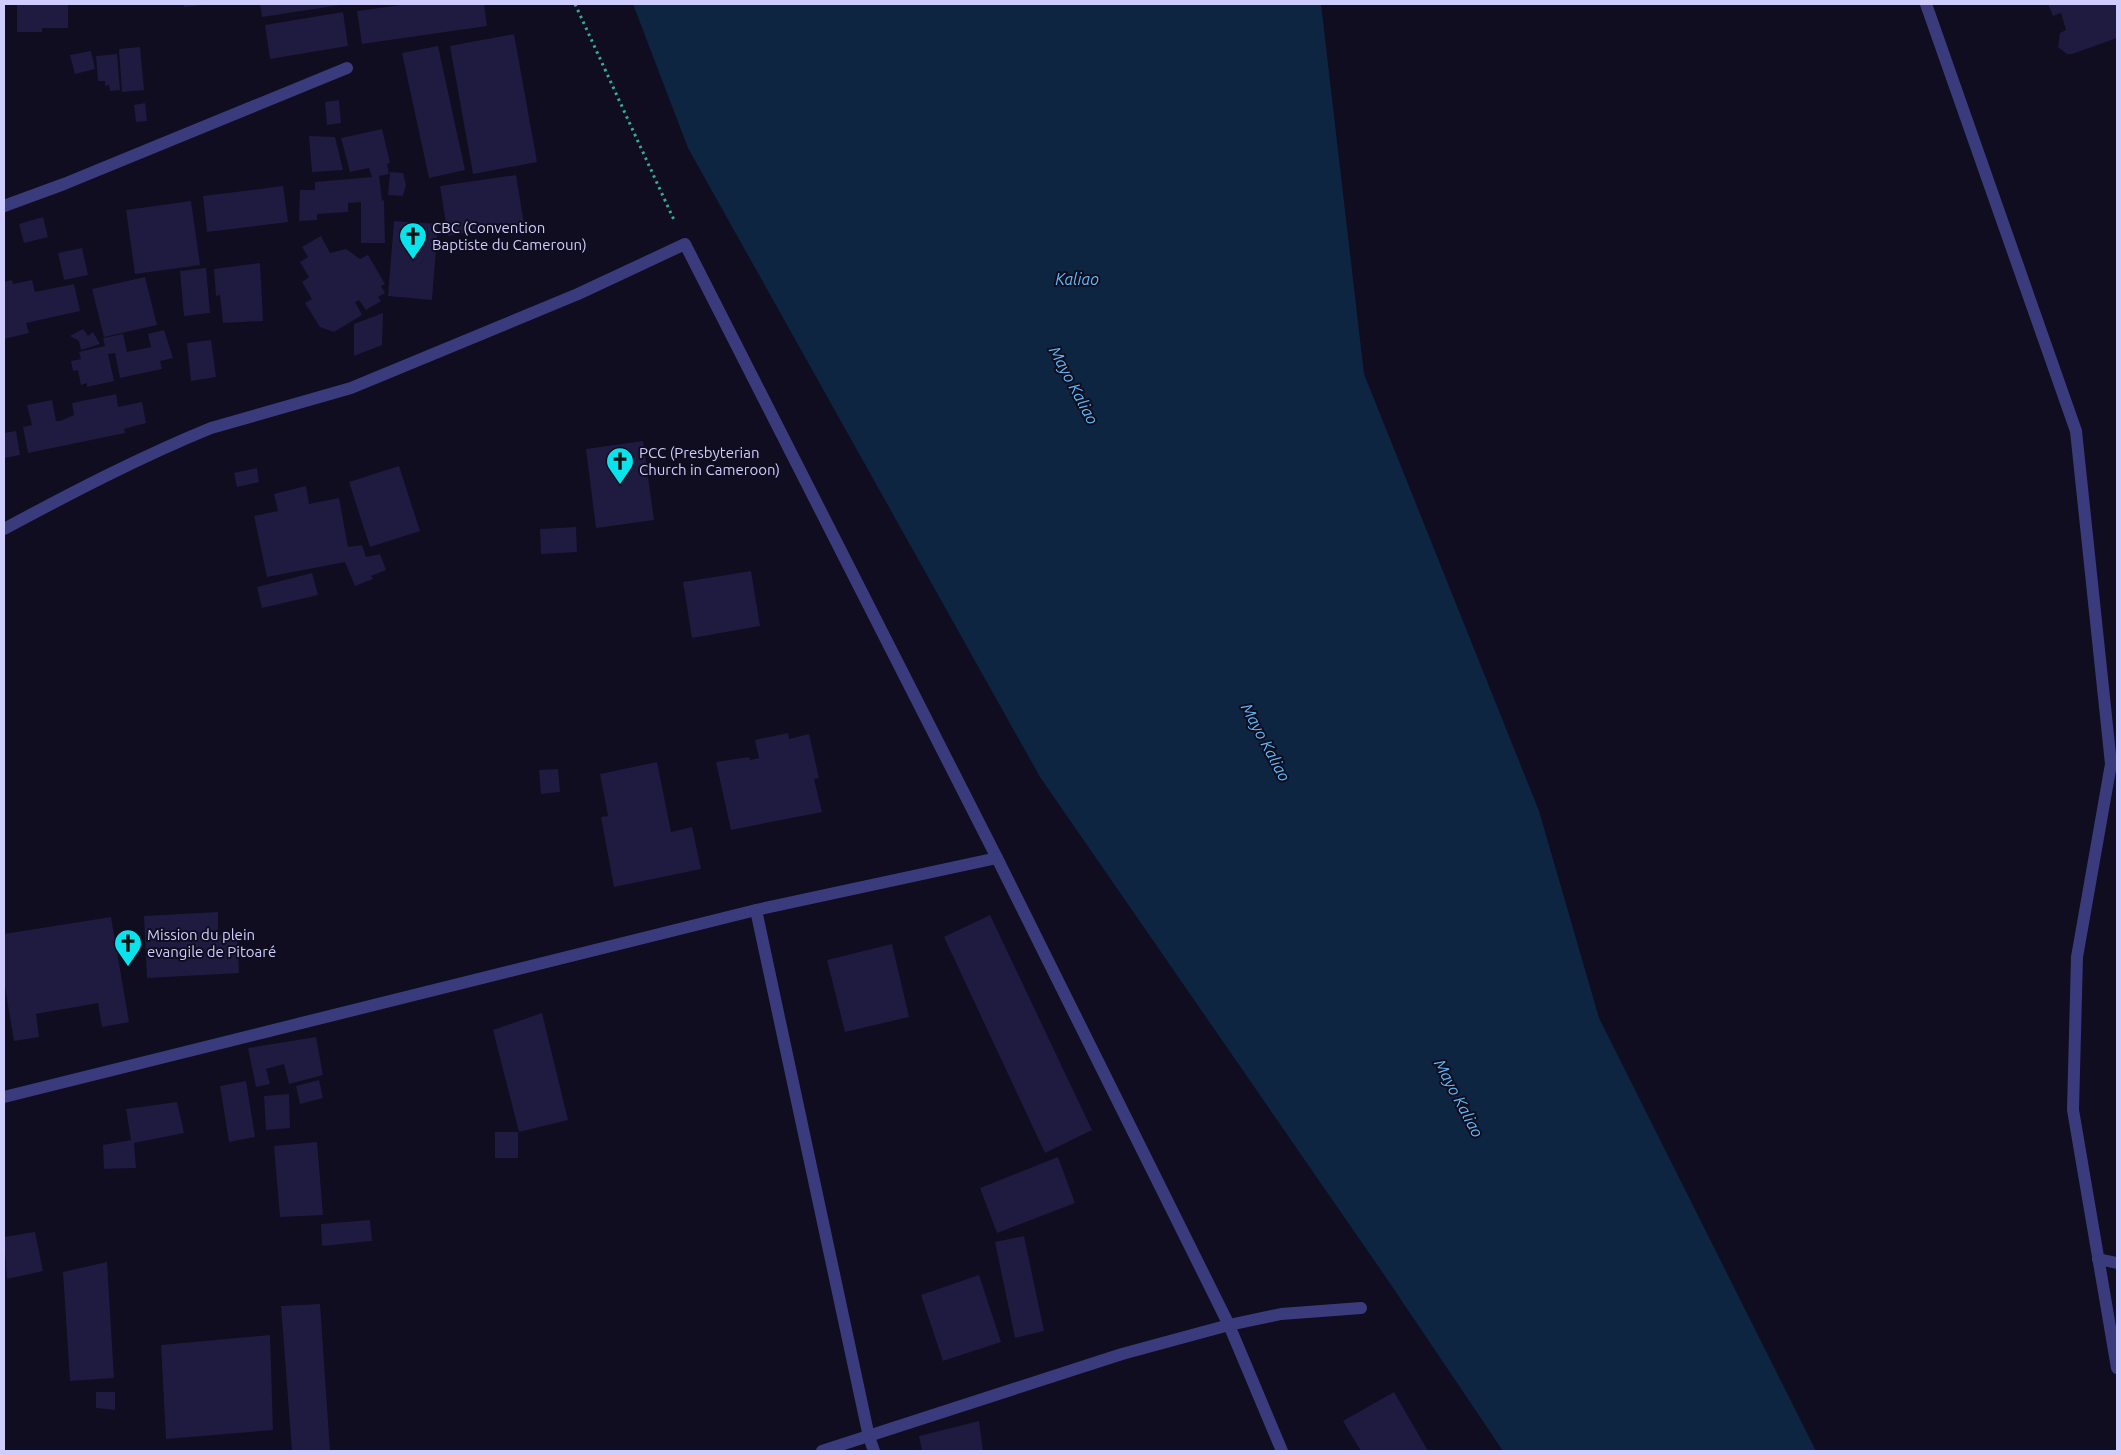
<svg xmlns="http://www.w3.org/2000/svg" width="2121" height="1455" font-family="Ubuntu,sans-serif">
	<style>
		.water { fill: #0e2542 }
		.building { fill: #1f1a3f }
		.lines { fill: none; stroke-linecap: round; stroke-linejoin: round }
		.path { stroke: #32ac9d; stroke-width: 3; stroke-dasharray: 2.5 4; stroke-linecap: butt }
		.minor { stroke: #3a3b7c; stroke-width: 12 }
		.labels { text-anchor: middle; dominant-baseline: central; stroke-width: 4; stroke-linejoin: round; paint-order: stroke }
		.poi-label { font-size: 15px; fill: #cfcdfd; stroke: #0f0d1f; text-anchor: start }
		.water-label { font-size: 16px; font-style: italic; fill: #5fbbf9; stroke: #0f0d1f }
	</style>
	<rect width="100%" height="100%" fill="#0f0d1f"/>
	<polygon class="water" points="633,4 1321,4 1364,374 1539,811 1599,1018 1816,1451 1503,1451 1385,1276 1040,777 688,148"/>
	<g class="building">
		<polygon points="17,4 68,4 68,28 42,28 42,32 17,32"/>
		<polygon points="184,4 203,4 203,5 184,7"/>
		<polygon points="260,4 340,4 340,5 262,17"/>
		<polygon points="408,4 484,4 487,26 362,44 357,11"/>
		<polygon points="2048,4 2117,4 2117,38 2072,54 2067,54 2058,47 2060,33 2066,30 2061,13 2053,16"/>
		<polygon points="343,12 348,46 270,59 265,25"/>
		<polygon points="514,34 537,162 473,174 450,46"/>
		<polygon points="438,46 465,170 429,178 402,53"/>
		<polygon points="140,47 144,90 122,92 119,49"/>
		<polygon points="91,51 95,69 75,74 70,55"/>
		<polygon points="117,54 120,90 110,91 109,85 105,86 105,81 98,81 96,56"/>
		<polygon points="339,100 341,123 327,125 325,102"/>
		<polygon points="145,103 147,121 136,122 134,105"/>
		<polygon points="382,129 390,163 387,164 389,174 379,176 382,201 384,200 385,243 361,243 361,202 348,203 348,212 317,214 317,220 299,221 300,190 315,190 315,182 372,177 369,168 350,172 341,138"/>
		<polygon points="309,136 335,137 343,170 312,172"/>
		<polygon points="390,172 403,173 406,185 403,196 388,195"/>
		<polygon points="516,175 524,224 448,236 440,186"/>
		<polygon points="283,186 288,222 207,232 203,196"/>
		<polygon points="191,201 200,265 135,274 126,210"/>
		<polygon points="43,217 48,237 24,243 19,224"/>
		<polygon points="394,221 438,224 432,300 388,296"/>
		<polygon points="321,236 330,253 346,249 360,259 368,255 385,284 381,286 385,293 378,297 381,301 366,310 359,300 355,302 362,315 334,332 320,327 305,303 312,299 302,282 309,277 300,262 308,257 302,247"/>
		<polygon points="82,248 88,275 64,280 58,253"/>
		<polygon points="260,263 263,321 223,323 220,295 216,296 214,269"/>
		<polygon points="206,268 210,313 184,316 180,271"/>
		<polygon points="145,277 157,325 104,337 92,289"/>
		<polygon points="12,280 13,284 32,280 35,292 74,284 80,311 26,323 29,333 4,339 4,282"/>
		<polygon points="383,313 382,345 354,356 354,324"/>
		<polygon points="83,329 88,336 93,332 100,344 81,350 79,341 70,336"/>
		<polygon points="164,330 173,358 160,361 162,369 120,378 115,353 108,354 114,381 87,387 87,383 81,385 78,370 73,371 71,361 81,359 79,352 105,346 103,338 123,334 127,352 151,347 148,334"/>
		<polygon points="211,340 216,377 191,381 187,343"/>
		<polygon points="116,394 118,407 142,402 146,423 124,429 125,433 28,453 23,427 32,425 27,405 52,400 56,421 60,421 74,415 72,403"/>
		<polygon points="16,431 20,455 4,458 4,433"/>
		<polygon points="643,441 654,520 596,528 586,449"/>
		<polygon points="399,466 420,531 370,547 349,482"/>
		<polygon points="257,468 259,482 237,487 234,473"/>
		<polygon points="306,486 309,504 339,498 348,547 362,545 366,557 380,554 386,570 371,576 373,579 355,586 345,562 267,577 254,516 278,511 274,494"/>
		<polygon points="576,527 577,552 541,554 540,529"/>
		<polygon points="751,571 760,626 692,638 683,582"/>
		<polygon points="312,573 318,595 262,608 257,587"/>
		<polygon points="788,733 789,739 809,734 819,778 814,779 822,812 731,830 716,762 749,757 750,760 759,758 755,740"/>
		<polygon points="657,762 671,832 692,827 701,869 614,887 601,817 608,816 600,774"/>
		<polygon points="558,769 560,792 541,794 539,770"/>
		<polygon points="218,912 218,935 237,934 239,973 147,978 144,916"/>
		<polygon points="990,915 1092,1130 1045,1153 944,937"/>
		<polygon points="111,917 129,1022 102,1027 98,1003 36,1014 39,1037 14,1041 4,981 4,934"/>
		<polygon points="892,944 909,1017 845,1032 827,960"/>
		<polygon points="542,1013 568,1120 519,1132 493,1030"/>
		<polygon points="316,1037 323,1075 289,1084 284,1064 266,1069 270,1084 256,1087 248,1048"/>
		<polygon points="319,1080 323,1098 300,1104 296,1086"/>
		<polygon points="246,1081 255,1137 229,1142 220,1086"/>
		<polygon points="289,1094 290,1128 266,1130 264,1096"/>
		<polygon points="177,1102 184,1133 134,1143 136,1168 104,1169 103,1145 131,1140 126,1109"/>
		<rect x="495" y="1132" width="23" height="26"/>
		<polygon points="317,1142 323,1215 280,1217 274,1146"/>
		<polygon points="1058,1157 1075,1203 997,1233 980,1188"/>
		<polygon points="370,1220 372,1241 322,1246 321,1224"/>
		<polygon points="35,1232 43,1271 7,1279 4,1237"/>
		<polygon points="1024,1236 1044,1331 1015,1338 995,1242"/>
		<polygon points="107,1262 114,1378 70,1381 63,1272"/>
		<polygon points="979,1275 1001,1342 943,1361 921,1295"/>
		<polygon points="320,1304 330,1451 292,1451 281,1306"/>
		<polygon points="270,1335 273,1430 166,1439 161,1345"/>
		<polygon points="96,1392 115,1392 115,1410 96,1408"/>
		<polygon points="1394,1392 1428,1451 1361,1451 1343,1421"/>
		<polygon points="979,1421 983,1451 922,1451 919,1436"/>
	</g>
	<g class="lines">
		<polyline class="path" points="575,4 674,220"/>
		<g class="minor">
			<polyline points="1926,4 2076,431 2111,764 2077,957 2073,1110 2117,1368"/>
			<polyline points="4,206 64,184 347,68"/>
			<path d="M 4,529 C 71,493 140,457 211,428 L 351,388 L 578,294 L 685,244 L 997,858 L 1229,1325 L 1282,1451"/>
			<polyline points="756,910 869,1437 874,1451"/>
			<polyline points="4,1097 756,910 997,858"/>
			<polyline points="2098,1259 2117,1263"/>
			<polyline points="822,1451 1122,1354 1229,1325 1281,1314 1361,1308"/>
		</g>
	</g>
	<defs>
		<g id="church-pin" transform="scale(1.4375)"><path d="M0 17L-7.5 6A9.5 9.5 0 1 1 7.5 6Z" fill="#09e3ec" stroke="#0f0d1f"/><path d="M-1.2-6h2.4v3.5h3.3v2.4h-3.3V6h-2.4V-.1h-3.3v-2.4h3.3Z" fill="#111"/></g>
	</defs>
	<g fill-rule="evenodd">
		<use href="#church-pin" x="413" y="236"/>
		<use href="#church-pin" x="620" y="461"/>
		<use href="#church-pin" x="128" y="943"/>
	</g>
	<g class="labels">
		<g class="poi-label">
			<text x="432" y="227">CBC (Convention<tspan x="432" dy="17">Baptiste du Cameroun)</tspan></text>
			<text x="639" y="452">PCC (Presbyterian<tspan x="639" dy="17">Church in Cameroon)</tspan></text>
			<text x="147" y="934">Mission du plein<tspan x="147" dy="17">evangile de Pitoaré</tspan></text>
		</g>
		<g class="water-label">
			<text x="1077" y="279">Kaliao</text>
			<text transform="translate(1074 385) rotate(62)">Mayo Kaliao</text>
			<text transform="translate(1266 742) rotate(62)">Mayo Kaliao</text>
			<text transform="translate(1459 1098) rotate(62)">Mayo Kaliao</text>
		</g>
	</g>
	<rect width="2121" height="1455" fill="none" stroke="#cfcdfd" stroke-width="10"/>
</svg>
